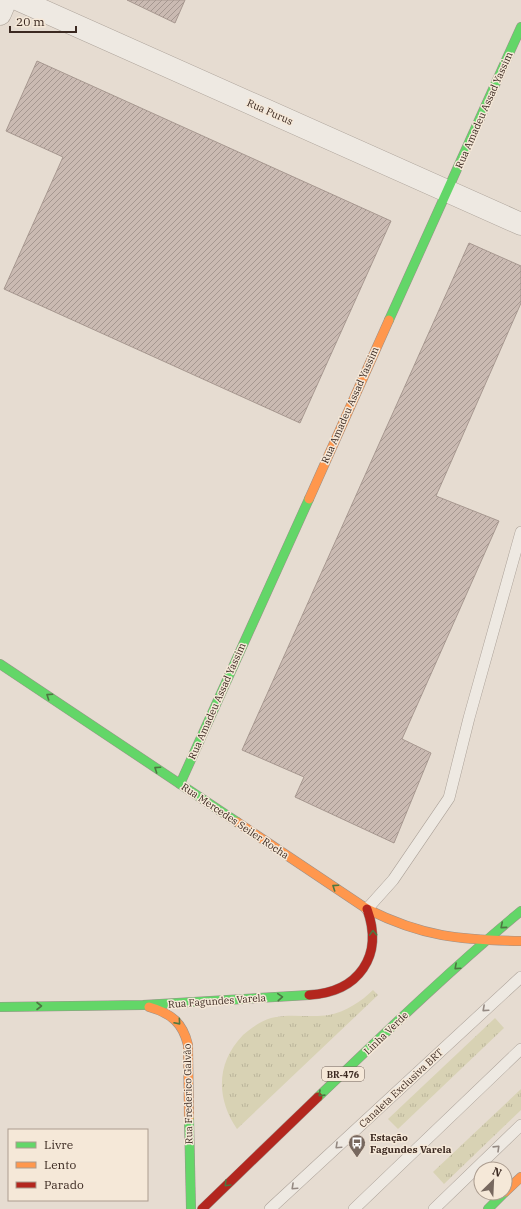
<svg xmlns="http://www.w3.org/2000/svg" width="521" height="1209" font-family="'IBM Plex Serif',serif">
	<style>
		.grass { fill: url(#grass-tufts) }
		.building { fill: url(#building-hatch); stroke: #a79890 }
		.lines { fill: none; stroke-linecap: round; stroke-linejoin: round }
		.lane-casing { stroke: #aca299; stroke-width: 12 }
		.street-casing { stroke: #aca299; stroke-width: 23 }
		.fast-casing { stroke: #9b918a; stroke-width: 10 }
		.slow-casing { stroke: #9b918a; stroke-width: 10 }
		.jam-casing { stroke: #9b918a; stroke-width: 10 }
		.lane { stroke: #eee9e2; stroke-width: 11 }
		.street { stroke: #eee9e2; stroke-width: 22 }
		.fast { stroke: #63d668; stroke-width: 9 }
		.slow { stroke: #ff974d; stroke-width: 9 }
		.jam { stroke: #b3261e; stroke-width: 9 }
		.oneway { stroke: #4d7741 }
		.oneway2 { stroke: #948982 }
		.labels { text-anchor: middle; dominant-baseline: central; stroke-width: 3; stroke-linejoin: round; paint-order: stroke }
		.shield { fill: #f5e8d8; stroke: #736258; stroke-width: 1 }
		.shield-label { font-size: 9px; font-weight: bold; fill: #3b2921 }
		.street-label { font-size: 10px; fill: #3b2921; stroke: #f5e8d8 }
		.poi-label { font-size: 10px; font-weight: bold; fill: #3b2921; stroke: #f5e8d8; text-anchor: start }
	</style>
	<defs>
		<pattern id="grass-tufts" width="24" height="20" patternUnits="userSpaceOnUse"><rect width="24" height="20" fill="#d8d2b4"/><path d="M3 7l-1-3M5 7V3M7 7l1-3M15 17l-1-3M17 17v-4M19 17l1-3" fill="none" stroke="#bab49a"/></pattern>
		<pattern id="building-hatch" width="6" height="6" patternUnits="userSpaceOnUse"><rect width="6" height="6" fill="#cabab2"/><path d="M-1 1l2-2M0 6l6-6M5 7l2-2" fill="none" stroke="#a59790"/></pattern>
	</defs>
	<rect width="100%" height="100%" fill="#e6dcd1"/>
	<g class="grass">
		<path d="M 373,990 L 378,995 L 237,1129 C 216,1098 216,1063 243,1035 C 251,1028 261,1021 271,1018 C 290,1013 310,1018 329,1015 C 345,1012 362,1001 373,990 Z"/>
		<polygon points="495,1018 504,1028 398,1129 388,1119"/>
		<polygon points="521,1089 521,1110 444,1184 433,1172"/>
	</g>
	<g class="building">
		<polygon points="127,0 185,0 175,23"/>
		<polygon points="37,61 391,221 300,423 4,289 63,157 6,131"/>
		<polygon points="469,243 521,266 521,303 436,496 499,521 402,739 431,753 394,843 295,797 304,777 242,750"/>
	</g>
	<g class="lines">
		<g class="lane-casing">
			<g id="lane">
				<polyline points="367,909 393,880 449,798 469,718 521,532"/>
				<polyline points="270,1209 521,977"/>
				<polyline points="354,1209 521,1049"/>
				<polyline points="434,1209 521,1125"/>
			</g>
		</g>
		<g class="street-casing">
			<g id="street">
				<polyline points="19,0 521,224"/>
				<polyline points="0,14 6,0"/>
			</g>
		</g>
		<g class="fast-casing">
			<g id="fast">
				<polyline points="389,320 521,27"/>
				<polyline points="0,664 237,822"/>
				<polyline points="180,784 309,499"/>
				<polyline points="0,1007 143,1005 309,995"/>
				<path d="M 318,1097 C 384,1034 450,970 521,911"/>
				<polyline points="189,1118 191,1209"/>
				<polyline points="488,1209 504,1193"/>
			</g>
		</g>
		<g class="slow-casing">
			<g id="slow">
				<polyline points="309,499 389,320"/>
				<path d="M 237,822 L 367,909 C 423,937 460,940 521,941"/>
				<path d="M 149,1007 C 171,1013 183,1023 188,1045 L 189,1118"/>
				<polyline points="505,1192 521,1177"/>
			</g>
		</g>
		<g class="jam-casing">
			<g id="jam">
				<path d="M 309,995 C 359,992 384,956 367,909"/>
				<polyline points="202,1209 318,1097"/>
			</g>
		</g>
		<use href="#lane" class="lane"/>
		<use href="#street" class="street"/>
		<use href="#fast" class="fast"/>
		<use href="#slow" class="slow"/>
		<use href="#jam" class="jam"/>
	</g>
	<defs><path id="oneway-chevron" d="M-2-3.5L2.5 0L-2 3.5" fill="none" stroke-width="1.6" stroke-linecap="round" stroke-linejoin="round"/></defs>
	<g class="oneway">
		<use href="#oneway-chevron" transform="translate(49 696) rotate(-146)"/>
		<use href="#oneway-chevron" transform="translate(157 769) rotate(-146)"/>
		<use href="#oneway-chevron" transform="translate(335 887) rotate(-146)"/>
		<use href="#oneway-chevron" transform="translate(503 926) rotate(140)"/>
		<use href="#oneway-chevron" transform="translate(373 933) rotate(-92)"/>
		<use href="#oneway-chevron" transform="translate(457 967) rotate(138)"/>
		<use href="#oneway-chevron" transform="translate(280 997) rotate(-4)"/>
		<use href="#oneway-chevron" transform="translate(39 1006)"/>
		<use href="#oneway-chevron" transform="translate(178 1022) rotate(49)"/>
		<use href="#oneway-chevron" transform="translate(321 1094) rotate(136)"/>
		<use href="#oneway-chevron" transform="translate(227 1184) rotate(135)"/>
	</g>
	<g class="oneway2">
		<use href="#oneway-chevron" transform="translate(485 1009) rotate(138)"/>
		<use href="#oneway-chevron" transform="translate(338 1146) rotate(137)"/>
		<use href="#oneway-chevron" transform="translate(497 1148) rotate(-44)"/>
		<use href="#oneway-chevron" transform="translate(294 1187) rotate(137)"/>
	</g>
	<defs>
		<g id="bus-pin" transform="scale(0.9)"><path d="M0 17L-7.5 6A9.5 9.5 0 1 1 7.5 6Z" fill="#77685f" stroke="#f5e8d8"/><path d="M-5-6H5V4H4V6H2V4H-2V6H-4V4H-5ZM-3.5-4V0h7V-4ZM-3.5 1.2v1.5H-2V1.2ZM2 1.2v1.5H3.5V1.2Z" fill="#fff"/></g>
	</defs>
	<g fill-rule="evenodd">
		<use href="#bus-pin" x="357" y="1143"/>
	</g>
	<g class="labels">
		<rect class="shield" x="322" y="1067" width="42" height="14" rx="3"/>
		<g class="shield-label">
			<text x="343" y="1074">BR-476</text>
		</g>
		<g class="street-label">
			<text transform="translate(484 110) rotate(-66)">Rua Amadeu Assad Yassim</text>
			<text transform="translate(270 112) rotate(24)">Rua Purus</text>
			<text transform="translate(350 405) rotate(-66)">Rua Amadeu Assad Yassim</text>
			<text transform="translate(217 701) rotate(-66)">Rua Amadeu Assad Yassim</text>
			<text transform="translate(235 821) rotate(34)">Rua Mercedes Seiler Rocha</text>
			<text transform="translate(217 1001) rotate(-4)">Rua Fagundes Varela</text>
			<text transform="translate(386 1033) rotate(-44)">Linha Verde</text>
			<text transform="translate(401 1088) rotate(-43)">Canaleta Exclusiva BRT</text>
			<text transform="translate(188 1094) rotate(-91)">Rua Frederico Galvão</text>
		</g>
		<g class="poi-label">
			<text x="370" y="1137">Estação<tspan x="370" dy="12">Fagundes Varela</tspan></text>
		</g>
	</g>
	<rect x="8" y="1129" width="140" height="72" fill="#f5e8d8" stroke="#ab9c8f"/>
	<rect x="16" y="1142" width="20" height="6" fill="#63d668" stroke="#ab9c8f"/>
	<text x="44" y="1149" font-size="12" fill="#3b2921">Livre</text>
	<rect x="16" y="1162" width="20" height="6" fill="#ff974d" stroke="#ab9c8f"/>
	<text x="44" y="1169" font-size="12" fill="#3b2921">Lento</text>
	<rect x="16" y="1182" width="20" height="6" fill="#b3261e" stroke="#ab9c8f"/>
	<text x="44" y="1189" font-size="12" fill="#3b2921">Parado</text>
	<g transform="translate(493 1181) rotate(24)"><circle r="19" fill="#f5e8d8" stroke="#ab9c8f"/>
	<path d="M0-3L7 15L0 10L-7 15Z" fill="#77685f"/>
	<text y="-6" font-size="11" font-weight="bold" text-anchor="middle" fill="#3b2921">N</text>
	</g>
	<path d="M10 26v6h66v-6" fill="none" stroke="#3b2921" stroke-width="2"/>
	<text x="16" y="26" font-size="12" fill="#3b2921" stroke="#f5e8d8" stroke-width="3" paint-order="stroke">20 m</text>
</svg>
